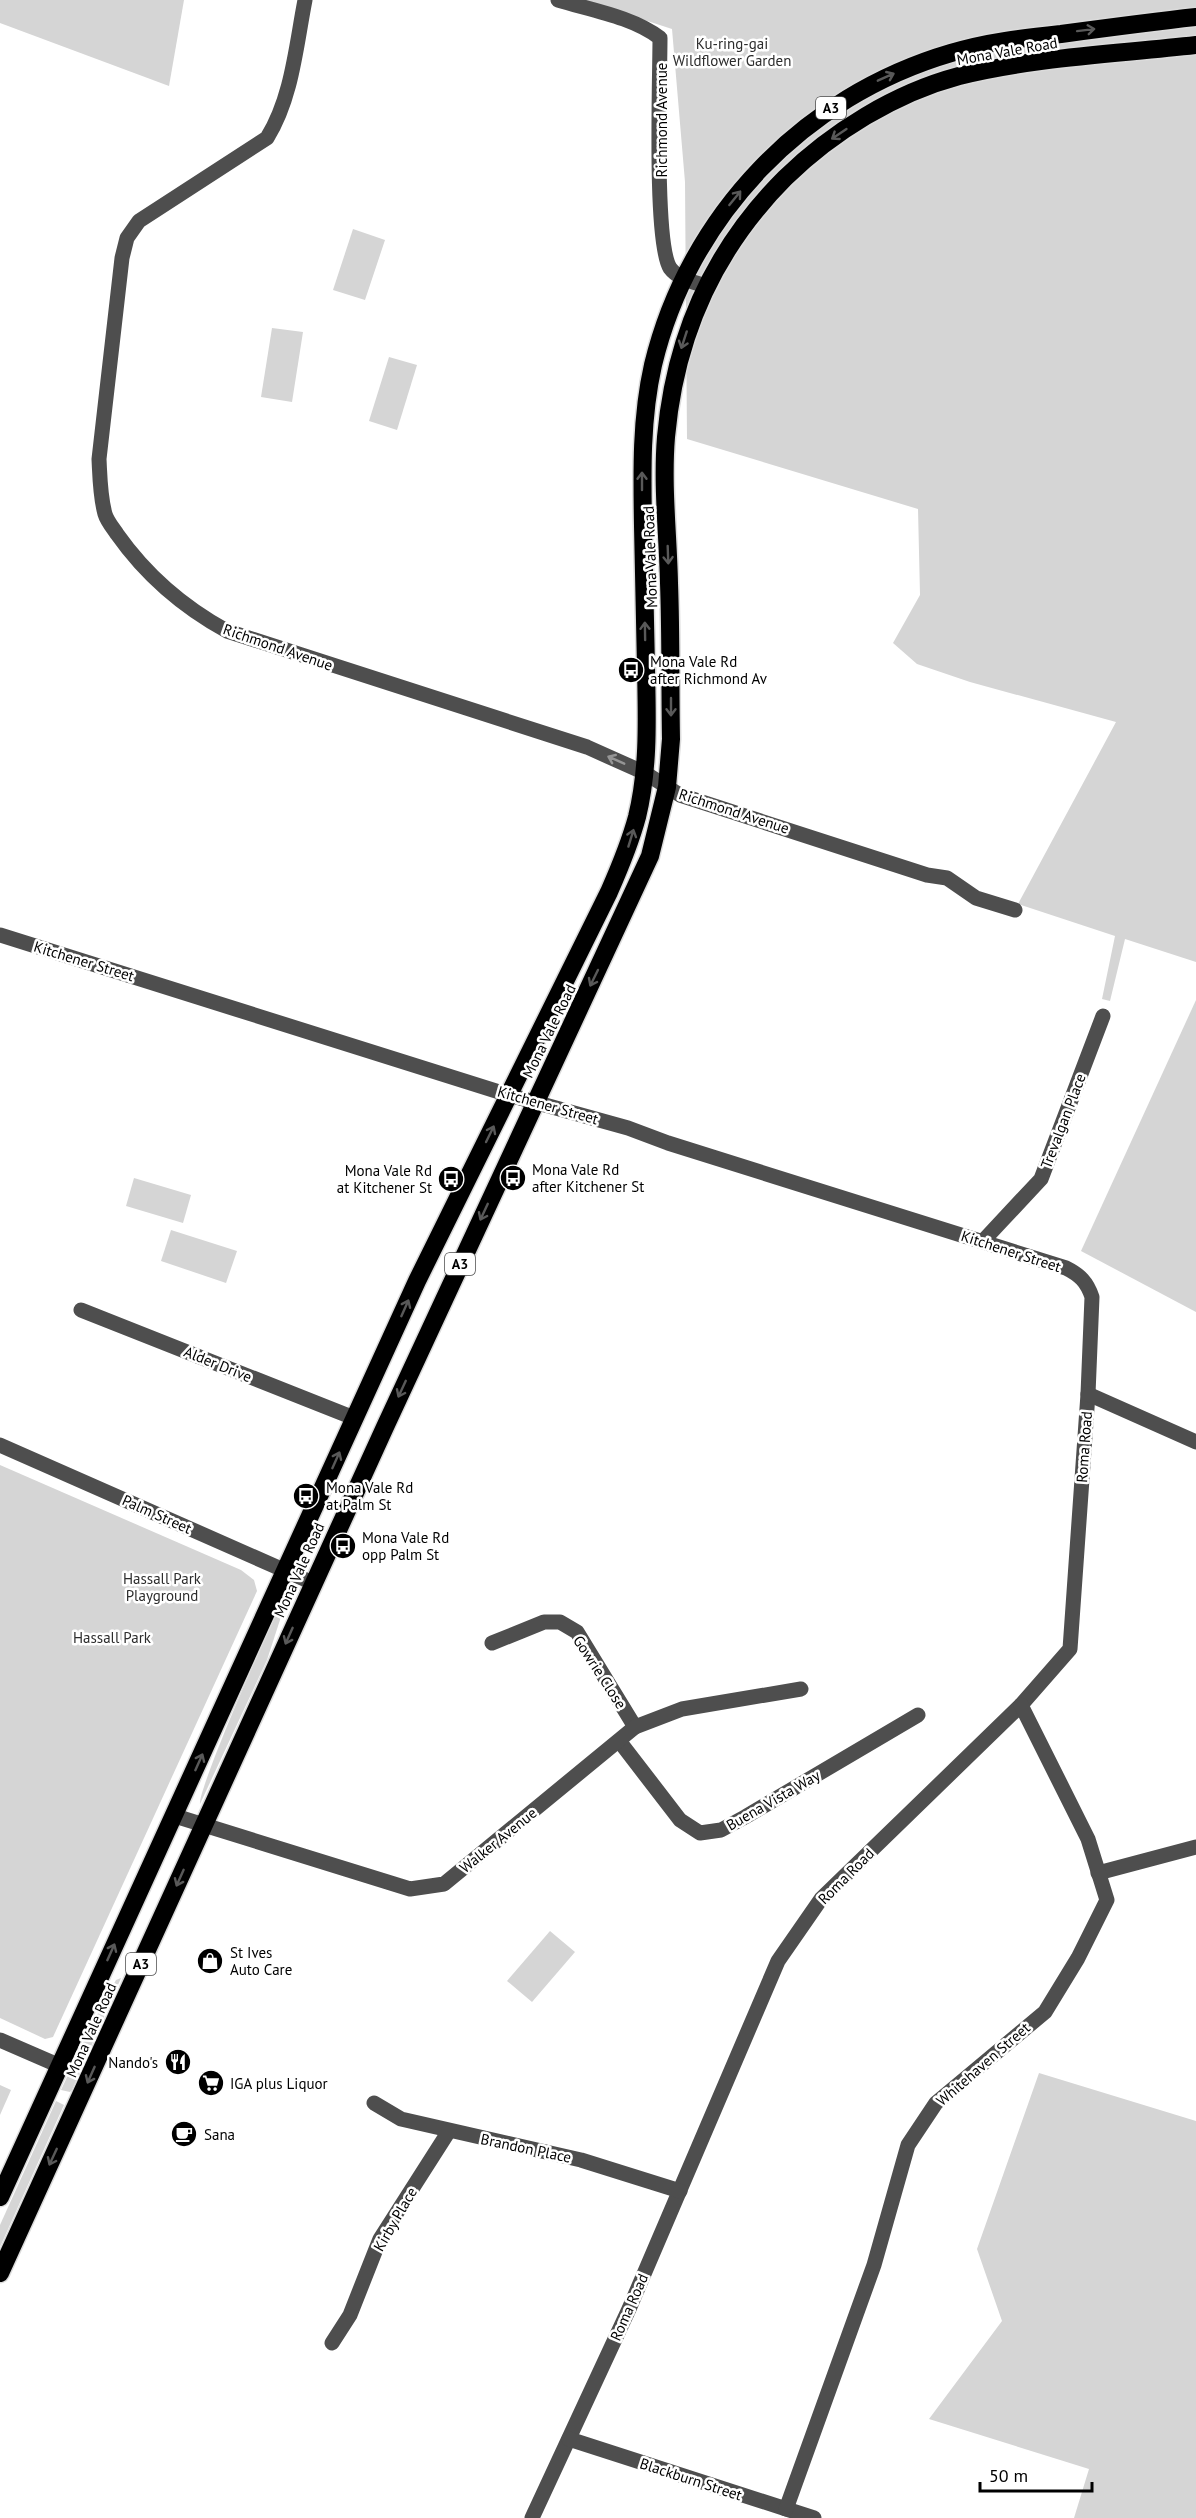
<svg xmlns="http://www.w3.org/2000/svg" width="1196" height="2518" font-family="'PT Sans',sans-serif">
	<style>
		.green { fill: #d5d5d5 }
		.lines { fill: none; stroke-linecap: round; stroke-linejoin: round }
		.highway-casing { stroke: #dbdbdb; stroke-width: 21 }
		.minor { stroke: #4e4e4e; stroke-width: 15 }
		.highway { stroke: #000; stroke-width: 18 }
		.oneway { stroke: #595959 }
		.oneway2 { stroke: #959595 }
		.labels { text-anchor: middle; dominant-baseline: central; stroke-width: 5; stroke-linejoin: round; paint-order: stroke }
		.shield { fill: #fff; stroke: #4c4c4c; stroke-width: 1.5 }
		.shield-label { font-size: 14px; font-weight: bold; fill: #000 }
		.park-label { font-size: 15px; fill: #2c2c2c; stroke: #fff }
		.street-label { font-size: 15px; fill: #000; stroke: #fff }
		.poi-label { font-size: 15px; fill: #000; stroke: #fff; text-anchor: start }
	</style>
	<rect width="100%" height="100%" fill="#fff"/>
	<g class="green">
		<polygon points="0,0 184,0 169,86 0,23"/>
		<polygon points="583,0 1196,0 1196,962 1125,939 1110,1001 1102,999 1115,936 1018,904 1116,722 970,682 917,664 893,643 920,595 918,509 687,439 685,182 672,29"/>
		<polygon points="353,229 385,240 365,300 333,290"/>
		<polygon points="272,328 303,332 292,402 261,397"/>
		<polygon points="389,357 417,365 397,430 369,421"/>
		<polygon points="1196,1000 1196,1312 1081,1251"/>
		<polygon points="134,1178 191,1195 183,1223 126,1206"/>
		<polygon points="171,1230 237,1251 226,1283 161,1261"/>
		<polygon points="0,1465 241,1570 254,1580 257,1591 53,2037 45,2039 0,2018"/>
		<path d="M 289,1592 L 267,1660 L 200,1804 C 197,1790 279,1601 289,1592 Z"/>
		<polygon points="550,1931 575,1952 532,2002 507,1981"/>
		<polygon points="121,1978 72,2090 70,2092 61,2090 89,2030 116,1980"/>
		<polygon points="1039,2073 1196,2121 1196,2518 1074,2518 1089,2469 929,2419 1002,2321 977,2249"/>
		<polygon points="0,2085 11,2090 0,2115"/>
		<polygon points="56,2101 64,2105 0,2247 0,2225"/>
	</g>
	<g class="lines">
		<g class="highway-casing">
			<g id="highway">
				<path d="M 0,2197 L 417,1281 L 609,892 C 620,867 630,843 637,817 C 649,768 647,718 646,668 C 645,621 644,573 643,526 C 642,472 641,418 653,365 C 689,215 804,96 951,53 C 987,42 1024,38 1061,34 C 1106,28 1151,22 1196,17"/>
				<path d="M 0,2273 L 385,1427 L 650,856 L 667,787 L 671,739 C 670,687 671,635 669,583 C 668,535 662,486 666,437 C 675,336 713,250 785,178 C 832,132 895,93 959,76 C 1036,57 1117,54 1196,45"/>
			</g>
		</g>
		<g class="minor">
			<path d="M 305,0 C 296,46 292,98 267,138 L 139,221 L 127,238 L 122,258 L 99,459 C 100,478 100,496 105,514 C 107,521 113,528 117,534 C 146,575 183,607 227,631 L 587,747 L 645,773 L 680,795 L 927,875 L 947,878 L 976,898 L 1015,910"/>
			<path d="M 558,0 C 591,10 633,17 660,38 C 660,78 654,242 670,268 C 678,279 694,282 706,286"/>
			<path d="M 0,935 L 509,1095 L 628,1128 L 668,1143 L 1066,1268 C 1080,1275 1087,1282 1092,1297 L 1088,1394 L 1070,1649 L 1021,1705 L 821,1899 L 778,1961 L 629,2309 L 532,2518"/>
			<polyline points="983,1241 1041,1179 1103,1016"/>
			<polyline points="81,1310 354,1418"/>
			<polyline points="1088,1394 1196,1442"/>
			<polyline points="0,1445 313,1583"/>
			<polyline points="492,1643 544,1622 560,1622 577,1632 635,1727"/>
			<polyline points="620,1742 680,1820 700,1833 721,1830 745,1817 918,1715"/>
			<polyline points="175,1816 410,1889 444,1884 635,1727 682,1709 801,1689"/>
			<polyline points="1098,1873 1196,1847"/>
			<polyline points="0,2040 60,2066"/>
			<polyline points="374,2103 401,2119 581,2160 680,2191"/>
			<polyline points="332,2343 350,2315 380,2239 449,2131"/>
			<polyline points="569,2439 814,2518"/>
			<polyline points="786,2509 874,2265 908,2145 936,2103 1045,2012 1078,1958 1107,1900 1088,1839 1021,1705"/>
		</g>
		<use href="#highway" class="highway"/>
	</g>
	<defs><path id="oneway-shaft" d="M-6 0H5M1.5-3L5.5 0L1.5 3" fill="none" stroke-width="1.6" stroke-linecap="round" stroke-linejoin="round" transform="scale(1.5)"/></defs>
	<g class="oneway">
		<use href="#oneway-shaft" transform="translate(1086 30) rotate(-7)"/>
		<use href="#oneway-shaft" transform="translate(886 77) rotate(-24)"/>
		<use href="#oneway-shaft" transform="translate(839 134) rotate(146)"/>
		<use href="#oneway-shaft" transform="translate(735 198) rotate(-51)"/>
		<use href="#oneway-shaft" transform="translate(684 340) rotate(108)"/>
		<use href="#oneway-shaft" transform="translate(642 481) rotate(-90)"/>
		<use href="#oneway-shaft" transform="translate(668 555) rotate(88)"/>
		<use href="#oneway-shaft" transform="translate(645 631) rotate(-91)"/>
		<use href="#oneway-shaft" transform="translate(671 707) rotate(90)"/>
		<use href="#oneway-shaft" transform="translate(631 838) rotate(-73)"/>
		<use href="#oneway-shaft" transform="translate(594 978) rotate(116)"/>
		<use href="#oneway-shaft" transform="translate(490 1134) rotate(-64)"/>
		<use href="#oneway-shaft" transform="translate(484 1212) rotate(115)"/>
		<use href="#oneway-shaft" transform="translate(405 1308) rotate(-66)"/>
		<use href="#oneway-shaft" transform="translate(402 1389) rotate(115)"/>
		<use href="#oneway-shaft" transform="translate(336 1460) rotate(-66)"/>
		<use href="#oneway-shaft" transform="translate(289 1636) rotate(114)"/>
		<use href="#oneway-shaft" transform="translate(199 1762) rotate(-66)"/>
		<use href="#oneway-shaft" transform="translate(180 1878) rotate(114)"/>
		<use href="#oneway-shaft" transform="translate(111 1952) rotate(-66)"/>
		<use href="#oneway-shaft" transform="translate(91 2075) rotate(114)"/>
		<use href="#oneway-shaft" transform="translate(53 2157) rotate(115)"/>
	</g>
	<use class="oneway2" href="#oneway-shaft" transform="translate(616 760) rotate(-156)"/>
	<defs>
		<g id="bus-disc" transform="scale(1.35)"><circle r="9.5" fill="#000" stroke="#fff"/><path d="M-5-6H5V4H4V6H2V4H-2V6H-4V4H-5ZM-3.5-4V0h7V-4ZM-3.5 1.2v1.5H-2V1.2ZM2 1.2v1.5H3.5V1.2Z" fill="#fff"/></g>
		<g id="shop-disc" transform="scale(1.35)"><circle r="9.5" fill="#000" stroke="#fff"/><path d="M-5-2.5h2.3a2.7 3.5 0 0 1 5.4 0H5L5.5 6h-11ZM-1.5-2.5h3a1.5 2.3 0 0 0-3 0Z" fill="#fff"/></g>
		<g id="restaurant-disc" transform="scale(1.35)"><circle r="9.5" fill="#000" stroke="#fff"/><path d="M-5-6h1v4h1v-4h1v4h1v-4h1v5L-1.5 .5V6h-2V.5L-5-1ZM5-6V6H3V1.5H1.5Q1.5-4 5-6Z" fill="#fff"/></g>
		<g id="supermarket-disc" transform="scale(1.35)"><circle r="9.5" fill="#000" stroke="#fff"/><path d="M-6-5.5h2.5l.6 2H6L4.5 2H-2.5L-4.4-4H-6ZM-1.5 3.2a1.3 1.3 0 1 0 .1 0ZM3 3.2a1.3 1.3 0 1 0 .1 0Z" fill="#fff"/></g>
		<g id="cafe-disc" transform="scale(1.35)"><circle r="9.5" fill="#000" stroke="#fff"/><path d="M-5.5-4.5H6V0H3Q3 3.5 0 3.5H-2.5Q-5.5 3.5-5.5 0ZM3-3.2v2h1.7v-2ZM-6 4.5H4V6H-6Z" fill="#fff"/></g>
	</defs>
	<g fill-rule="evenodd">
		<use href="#bus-disc" x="631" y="670"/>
		<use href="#bus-disc" x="513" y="1178"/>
		<use href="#bus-disc" x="451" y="1179"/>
		<use href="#bus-disc" x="306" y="1496"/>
		<use href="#bus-disc" x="343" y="1546"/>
		<use href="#shop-disc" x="210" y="1961"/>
		<use href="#restaurant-disc" x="178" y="2062"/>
		<use href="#supermarket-disc" x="211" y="2083"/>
		<use href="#cafe-disc" x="184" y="2134"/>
	</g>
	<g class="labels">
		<g class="shield">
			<rect x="816" y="97" width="30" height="22" rx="4.5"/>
			<rect x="445" y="1253" width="30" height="22" rx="4.5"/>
			<rect x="126" y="1953" width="30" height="22" rx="4.5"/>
		</g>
		<g class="shield-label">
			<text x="831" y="108">A3</text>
			<text x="460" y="1264">A3</text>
			<text x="141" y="1964">A3</text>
		</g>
		<g class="park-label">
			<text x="732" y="43">Ku-ring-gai<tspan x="732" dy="17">Wildflower Garden</tspan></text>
			<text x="162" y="1578">Hassall Park<tspan x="162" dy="17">Playground</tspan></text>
			<text x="112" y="1637">Hassall Park</text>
		</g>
		<g class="street-label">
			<text transform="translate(1007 51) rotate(-10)">Mona Vale Road</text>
			<text transform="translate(661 120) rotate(-90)">Richmond Avenue</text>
			<text transform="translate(650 557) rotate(-92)">Mona Vale Road</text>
			<text transform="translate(278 647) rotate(19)">Richmond Avenue</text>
			<text transform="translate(734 811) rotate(18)">Richmond Avenue</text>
			<text transform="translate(84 961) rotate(17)">Kitchener Street</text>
			<text transform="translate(549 1031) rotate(-64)">Mona Vale Road</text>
			<text transform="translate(548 1105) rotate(16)">Kitchener Street</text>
			<text transform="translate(1063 1121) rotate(-69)">Trevalgan Place</text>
			<text transform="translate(1011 1251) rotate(18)">Kitchener Street</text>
			<text transform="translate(218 1364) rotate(22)">Alder Drive</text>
			<text transform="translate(1084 1447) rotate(-86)">Roma Road</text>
			<text transform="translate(157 1514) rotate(24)">Palm Street</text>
			<text transform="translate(299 1570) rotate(-66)">Mona Vale Road</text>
			<text transform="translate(600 1672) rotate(57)">Gowrie Close</text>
			<text transform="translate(773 1800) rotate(-30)">Buena Vista Way</text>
			<text transform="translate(498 1840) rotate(-39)">Walker Avenue</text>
			<text transform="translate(846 1876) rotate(-45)">Roma Road</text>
			<text transform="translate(91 2030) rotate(-66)">Mona Vale Road</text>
			<text transform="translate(983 2064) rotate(-41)">Whitehaven Street</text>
			<text transform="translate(526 2148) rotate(12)">Brandon Place</text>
			<text transform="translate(395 2219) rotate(-60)">Kirby Place</text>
			<text transform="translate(629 2307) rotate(-66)">Roma Road</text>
			<text transform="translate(691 2479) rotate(18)">Blackburn Street</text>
		</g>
		<g class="poi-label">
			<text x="650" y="661">Mona Vale Rd<tspan x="650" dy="17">after Richmond Av</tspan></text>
			<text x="532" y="1169">Mona Vale Rd<tspan x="532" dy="17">after Kitchener St</tspan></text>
			<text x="432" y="1170" text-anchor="end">Mona Vale Rd<tspan x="432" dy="17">at Kitchener St</tspan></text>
			<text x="326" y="1487">Mona Vale Rd<tspan x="326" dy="17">at Palm St</tspan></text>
			<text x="362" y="1537">Mona Vale Rd<tspan x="362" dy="17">opp Palm St</tspan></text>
			<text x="230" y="1952">St Ives<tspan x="230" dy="17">Auto Care</tspan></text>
			<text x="158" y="2062" text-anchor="end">Nando's</text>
			<text x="230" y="2083">IGA plus Liquor</text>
			<text x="204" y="2134">Sana</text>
		</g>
	</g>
	<path d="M980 2482v9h112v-9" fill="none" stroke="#000000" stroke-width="3"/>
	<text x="989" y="2482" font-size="18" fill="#000000" stroke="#ffffff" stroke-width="4.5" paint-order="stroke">50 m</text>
</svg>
